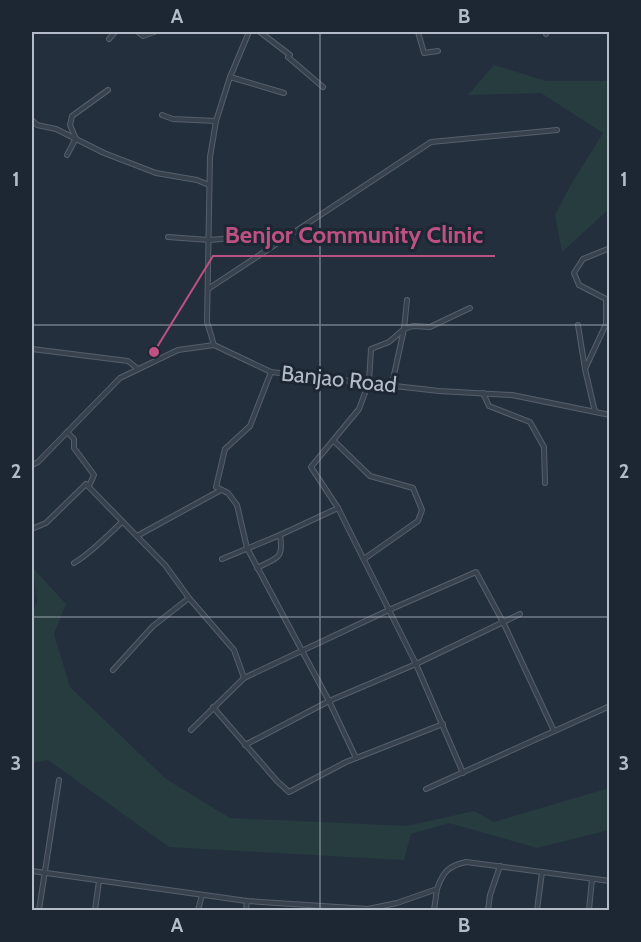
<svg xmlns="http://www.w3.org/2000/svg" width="641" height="942" font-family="Cabin,sans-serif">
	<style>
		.green { fill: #263c3f }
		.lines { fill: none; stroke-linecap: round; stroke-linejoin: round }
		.minor-casing { stroke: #565f6c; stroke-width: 6 }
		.minor { stroke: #38414e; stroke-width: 4 }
		.grid { fill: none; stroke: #b4bcc9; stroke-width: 1.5; stroke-opacity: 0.55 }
		.labels { text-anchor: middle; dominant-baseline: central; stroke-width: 6; stroke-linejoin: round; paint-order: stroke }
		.street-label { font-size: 22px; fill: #b4bcc9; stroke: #1d2633 }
		.leader { fill: none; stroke: #bd5182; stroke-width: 2 }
		.callout-dot { fill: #bd5182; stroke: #1d2633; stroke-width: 2 }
		.callout-label { font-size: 24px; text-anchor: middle; font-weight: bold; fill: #bd5182; stroke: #1d2633; stroke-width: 6; stroke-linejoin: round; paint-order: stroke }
		.neatline { fill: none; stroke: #b4bcc9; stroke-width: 2 }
		.grid-label { font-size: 20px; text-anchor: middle; font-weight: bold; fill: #b4bcc9 }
	</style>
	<rect width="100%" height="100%" fill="#242f3e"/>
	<g class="green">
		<polygon points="494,65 546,81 609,81 609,209 562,252 555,215 570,186 603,133 541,93 468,95"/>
		<polygon points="33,568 66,604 54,634 70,687 166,779 230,818 407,826 474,811 494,822 609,788 609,830 537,848 449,823 411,834 404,860 169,847 48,760 32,763 32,612 37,602"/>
	</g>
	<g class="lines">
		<g class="minor-casing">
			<g id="minor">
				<polyline points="138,32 143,36 154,32"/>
				<polyline points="249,32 230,77 216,121 210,157 207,322 214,345 271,372 439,391 512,395 610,415"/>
				<polyline points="260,32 290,55"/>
				<polyline points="418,32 424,53 438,51"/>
				<polyline points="546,34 546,32"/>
				<polyline points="109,39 115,32"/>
				<polyline points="288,57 323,87"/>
				<polyline points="230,77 284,93"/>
				<polyline points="162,115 173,119 216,121"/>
				<polyline points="32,120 37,125 56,129 104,153 156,173 197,180 209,185"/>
				<polyline points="76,139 70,125 72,116 108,90"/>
				<polyline points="67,155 75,140"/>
				<polyline points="168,237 209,240 234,238"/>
				<polyline points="208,289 431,142 557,130"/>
				<polyline points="578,325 585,369 595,412"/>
				<polyline points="32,349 128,361 138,369"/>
				<polyline points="585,369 606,324 606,299 579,285 574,273 583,259 610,248"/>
				<polyline points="271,372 250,426 225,449 216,487 228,493 237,505 247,548 329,701 356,758"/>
				<polyline points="392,384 404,329 407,300"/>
				<polyline points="483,393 489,406 530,422 544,447 545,483"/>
				<polyline points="67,432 74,439 74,448 94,475 89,486"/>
				<polyline points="334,441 370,476 413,488 422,510 418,521 364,559"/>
				<polyline points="32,465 38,462 120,378 178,350 214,345"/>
				<polyline points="338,508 416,664 463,773"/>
				<polyline points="34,528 46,523 86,484 165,565 189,598 234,650 244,678"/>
				<polyline points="137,536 221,490"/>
				<polyline points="222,559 280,535 338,508 311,467 359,409 369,382 371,349 389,342 404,329 413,326 430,327 470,308"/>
				<path d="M 74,563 C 90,554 108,535 122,522"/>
				<path d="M 257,568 C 277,557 284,560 280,535"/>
				<polyline points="113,670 153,626 189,598"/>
				<polyline points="213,707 277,781 289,792 346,762 443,724"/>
				<polyline points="191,730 244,678 389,610 476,572 503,622 554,731"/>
				<polyline points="245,745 329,701 416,664 520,614"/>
				<polyline points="426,789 610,706"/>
				<path d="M 32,871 L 247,901 L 368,909 L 397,903 L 437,889 C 443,872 448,866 466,862 L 610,881"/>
				<polyline points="39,910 59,780"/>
				<polyline points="95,910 99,881"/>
				<polyline points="198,910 202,895"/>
				<polyline points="246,910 247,901"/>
				<polyline points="434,910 437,889"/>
				<polyline points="488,910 490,895 500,866"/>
				<polyline points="537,910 542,872"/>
				<polyline points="589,910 592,879"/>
			</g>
		</g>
		<use href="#minor" class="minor"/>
	</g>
	<path class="grid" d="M 320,32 L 320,910M 32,325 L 610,325M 32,617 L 610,617"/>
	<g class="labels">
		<g class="street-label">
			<text transform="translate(339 379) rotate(6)">Banjao Road</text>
		</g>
	</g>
	<path class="leader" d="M154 352L213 256H495"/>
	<circle class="callout-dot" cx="154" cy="352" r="6"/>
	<g class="callout-label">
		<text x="354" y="243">Benjor Community Clinic</text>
	</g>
	<rect width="641" height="942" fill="none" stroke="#1d2633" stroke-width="66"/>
	<rect x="33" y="33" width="575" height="876" class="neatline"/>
	<g class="grid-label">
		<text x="177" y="23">A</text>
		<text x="464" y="23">B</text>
		<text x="16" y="186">1</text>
		<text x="624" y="186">1</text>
		<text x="16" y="478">2</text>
		<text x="624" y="478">2</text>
		<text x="16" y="770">3</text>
		<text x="624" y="770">3</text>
		<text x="177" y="932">A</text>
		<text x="464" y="932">B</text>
	</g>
</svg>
